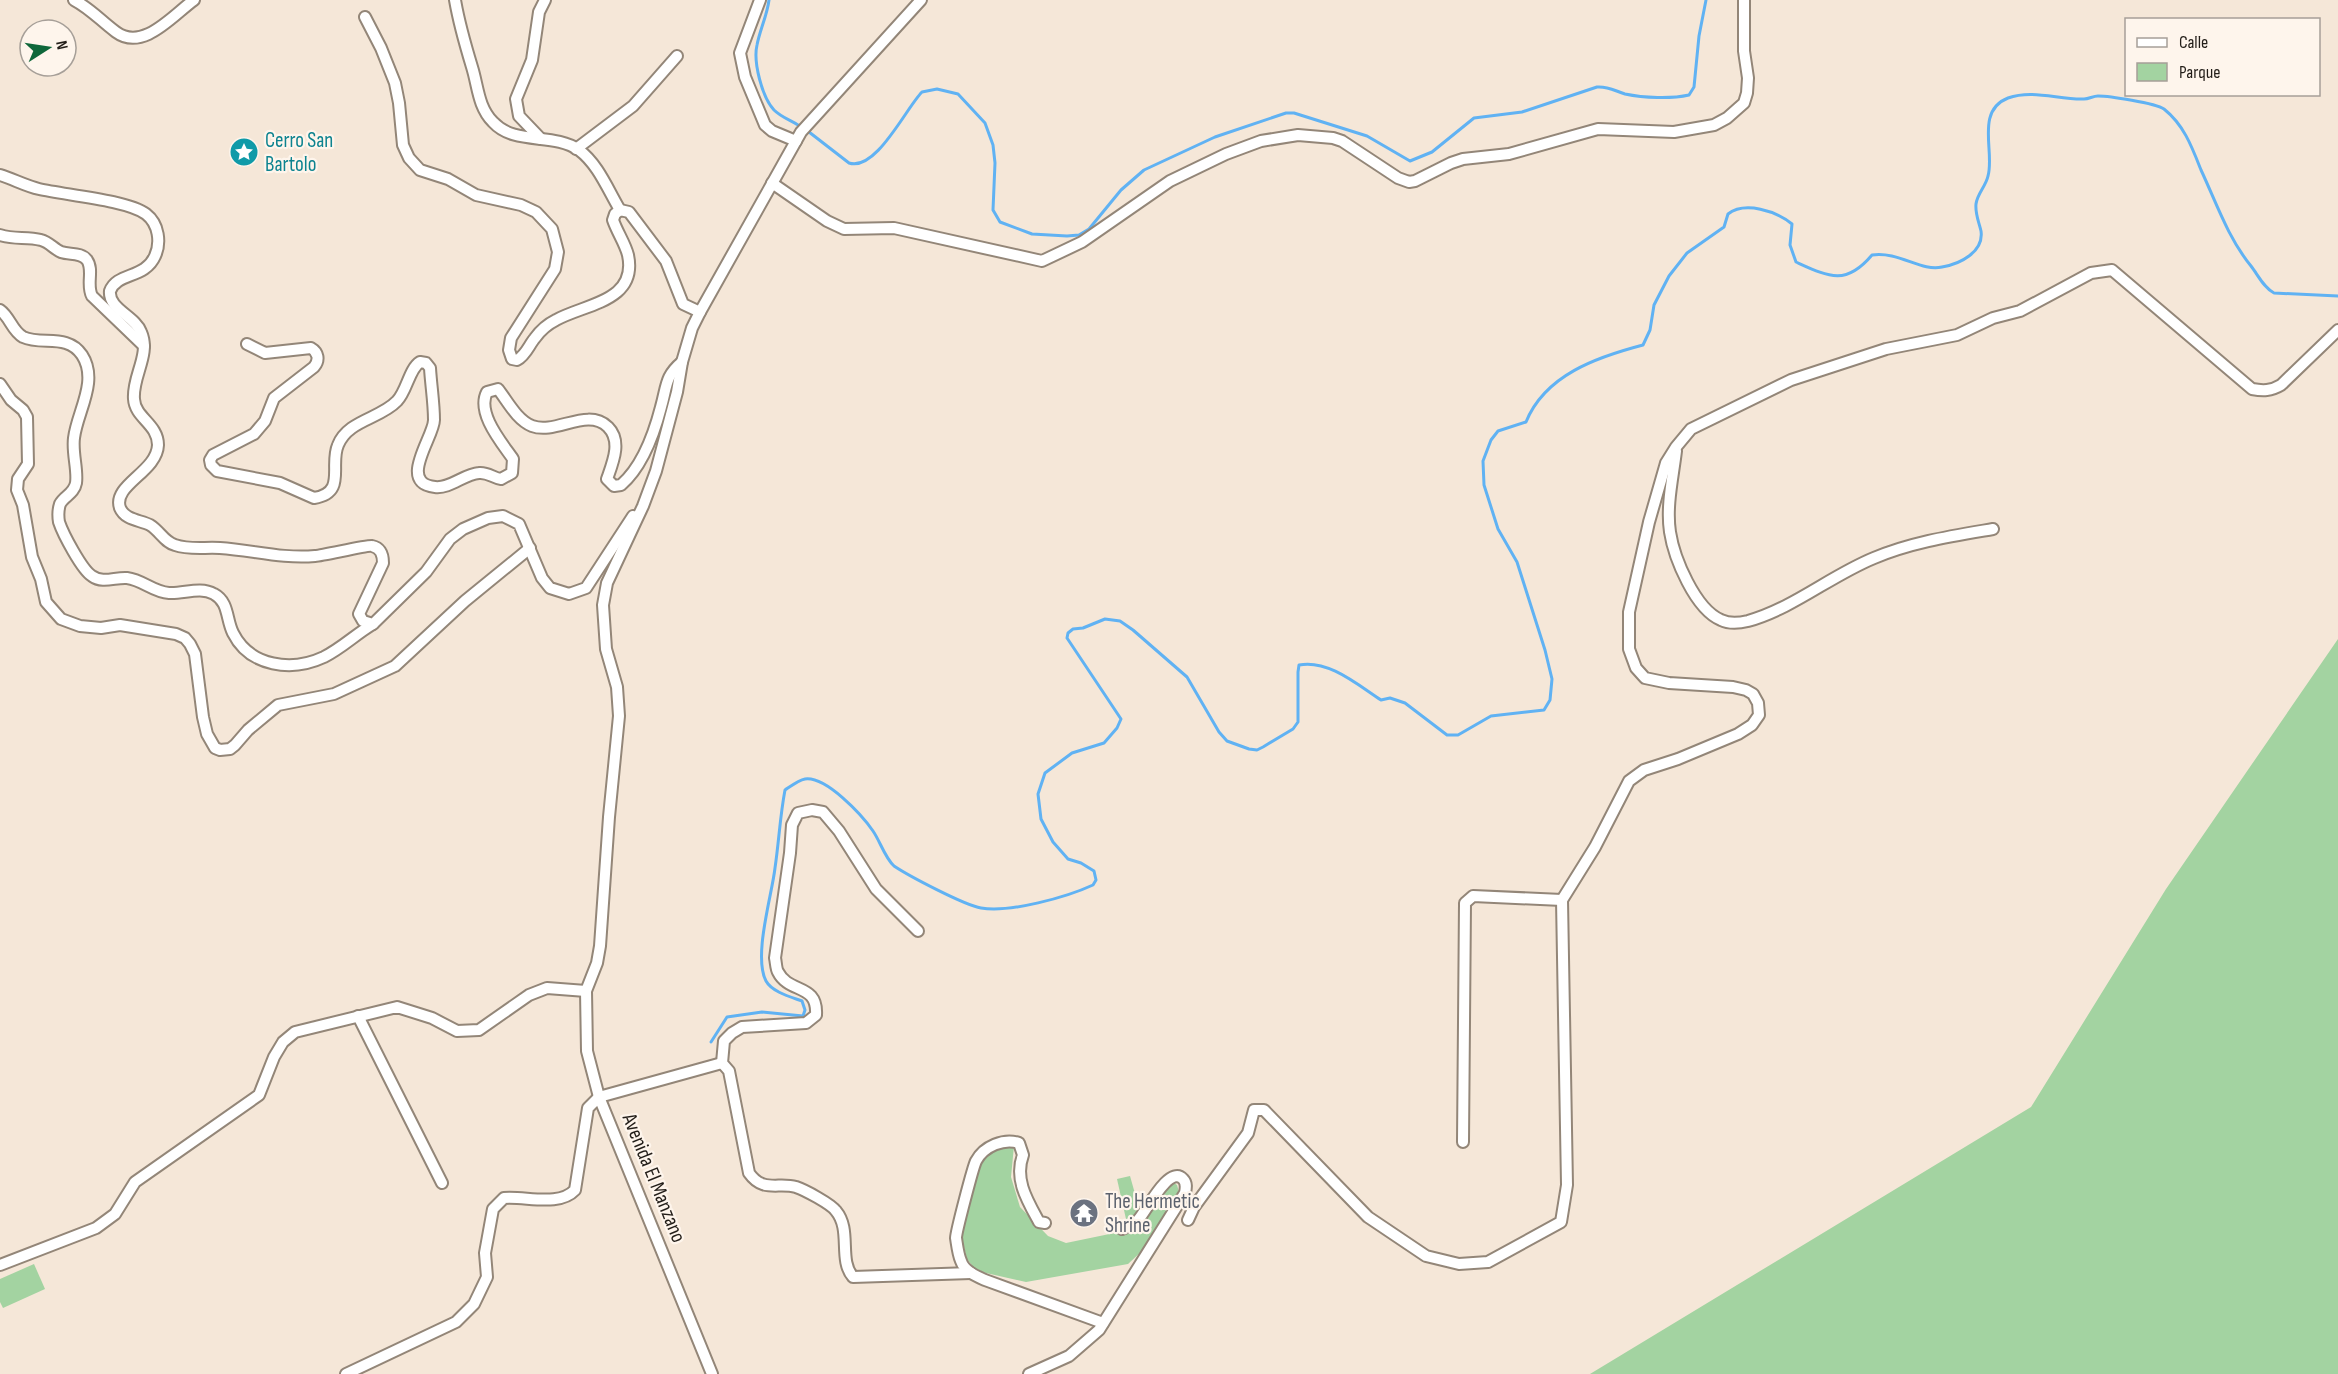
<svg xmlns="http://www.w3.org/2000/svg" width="2338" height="1374" font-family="'Sofia Sans Condensed',sans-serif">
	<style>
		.green { fill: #a3d3a1 }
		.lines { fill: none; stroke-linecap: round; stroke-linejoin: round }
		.stream { stroke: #60b2f3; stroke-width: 3 }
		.minor-casing { stroke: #938678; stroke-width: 14 }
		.minor { stroke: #fff; stroke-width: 10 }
		.labels { text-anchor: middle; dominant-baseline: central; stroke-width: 4.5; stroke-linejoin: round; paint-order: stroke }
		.culture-label { font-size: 21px; fill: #0d838f; stroke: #fef5ec; text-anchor: start }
		.street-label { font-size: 21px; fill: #231e19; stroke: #fef5ec }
		.worship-label { font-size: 21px; fill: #5b616d; stroke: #fef5ec; text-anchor: start }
	</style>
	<rect width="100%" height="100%" fill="#f5e7d8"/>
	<g class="green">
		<polygon points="2338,639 2338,1374 1590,1374 2031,1107 2166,889"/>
		<polygon points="1003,1144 1014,1146 1011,1177 1020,1207 1048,1236 1066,1243 1124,1231 1169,1184 1174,1183 1177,1185 1179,1192 1143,1250 1128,1264 1026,1282 986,1273 974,1268 967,1259 961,1235 980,1162 985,1155"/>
		<polygon points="1130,1176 1139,1208 1133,1217 1126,1219 1117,1179"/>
		<polygon points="34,1264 45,1289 3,1308 0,1302 0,1279"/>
	</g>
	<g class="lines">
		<g class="stream">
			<path d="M 769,0 C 767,16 760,29 757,45 C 753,62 762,97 774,110 C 781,117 790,120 798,125"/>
			<path d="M 809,132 L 849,163 C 876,172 906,108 922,92 L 937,89 L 958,94 L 985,123 L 993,145 L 995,163 L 993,210 L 1000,222 L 1032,234 L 1067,236 L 1079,235 L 1089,229 L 1121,190 L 1144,170 L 1215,137 L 1286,113 L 1294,113 L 1367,136 L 1410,161 L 1432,152 L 1474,118 L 1522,112 L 1597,87 C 1608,86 1615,91 1625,94 C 1644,98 1671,99 1689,95 L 1694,87 L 1699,36 L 1706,0"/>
			<path d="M 711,1042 L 727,1017 L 762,1012 L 803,1016 L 805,1010 L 802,1001 C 791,997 772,992 766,981 C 753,956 772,895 775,868 C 779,841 780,816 785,790 C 791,786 799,780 805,779 C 826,776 862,815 873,831 C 880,841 885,858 894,866 C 909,876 964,905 981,908 C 1010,913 1067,897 1093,885 L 1096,880 L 1094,871 L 1081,863 L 1068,859 L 1053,842 L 1041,819 L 1038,794 L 1045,773 L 1072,753 L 1104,743 L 1117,728 L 1121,719 L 1067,638 L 1068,633 L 1073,629 L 1083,628 L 1105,619 L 1120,621 L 1133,630 L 1187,677 L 1219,732 L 1227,741 L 1249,749 L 1257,750 L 1263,747 L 1293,729 L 1298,722 L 1298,672 L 1299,665 C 1328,659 1358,685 1381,700 L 1390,698 L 1405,703 L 1447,735 L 1458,735 L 1491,716 L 1544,710 L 1550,700 L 1552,679 L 1545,650 L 1517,562 L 1498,529 L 1484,485 L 1483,461 L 1491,440 L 1498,431 L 1526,422 C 1545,375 1597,357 1643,345 L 1650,330 L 1654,305 L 1669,276 L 1687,253 L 1724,227 L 1728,214 C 1745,201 1776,211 1792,224 L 1790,245 L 1796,262 C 1829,277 1846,286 1872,255 C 1899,251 1921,272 1942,267 C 1960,264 1984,252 1981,231 C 1979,222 1975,214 1976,204 C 1977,194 1986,186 1988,176 C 1995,152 1975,111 2008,98 C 2033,89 2059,100 2084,99 C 2089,99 2093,96 2098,96 C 2109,96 2155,103 2164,109 C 2184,125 2192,147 2201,170 C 2216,202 2228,238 2251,266 C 2258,275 2264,288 2274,293 L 2338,296"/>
		</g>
		<g class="minor-casing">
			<g id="minor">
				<path d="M 74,0 C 91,9 101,21 116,32 C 143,52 173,15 194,0"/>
				<path d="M 455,0 C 459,23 465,44 472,67 C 478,86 478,107 493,122 C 515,146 553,132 579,150 C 598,164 608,190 620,210"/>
				<polyline points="760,0 740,53 745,77 765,125 772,131 796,141"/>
				<path d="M 365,17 L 381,48 L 395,83 L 399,103 L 403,145 L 409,158 L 420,170 L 448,179 L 476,195 L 521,205 L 536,212 L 552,229 L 558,252 L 555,269 L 511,338 L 509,350 L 512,359 L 517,360 C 526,355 529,345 535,338 C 540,331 548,324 556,320 C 584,304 638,302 628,255 C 625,243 617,232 613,220 L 615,214 L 620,210 L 629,212 L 666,261 L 683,304 L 700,312"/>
				<polyline points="541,139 519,116 516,99 532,60 539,12 545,0"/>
				<polyline points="576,149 633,106 677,56"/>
				<path d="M 0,175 C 13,179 26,186 39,189 C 65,195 127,200 146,214 C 159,224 161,243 155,256 C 145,279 117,272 110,291 C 108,309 135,316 141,332 C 151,355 132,376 134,399 C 135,418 158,424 158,445 C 157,472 112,485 120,508 C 125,520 140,520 150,525 C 160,531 164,542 175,545 C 189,550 205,547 220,548 C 252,550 282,559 315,556 C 325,555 368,545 372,546 C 381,548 383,555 383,563 L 359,614 L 363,621 L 373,624 L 426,572 L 450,539 L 463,529 L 488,518 L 503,516 L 519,524 L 542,578 L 550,588 L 569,594 L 586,588 L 633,516"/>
				<polyline points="772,183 827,221 844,229 894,228 1042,261 1082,242 1170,181 1226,154 1261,141 1298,135 1333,138 1342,141 1398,178 1409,182 1415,181 1451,163 1463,159 1509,154 1598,129 1674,132 1714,125 1727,118 1744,103 1747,93 1748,78 1744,51 1744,0"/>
				<path d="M 0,235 C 14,240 27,236 41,240 C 49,242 54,249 61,252 C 70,255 81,252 87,260 C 94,270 86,285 92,296 L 144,346"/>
				<path d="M 0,310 C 10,317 12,331 23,337 C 42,346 67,333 82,355 C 99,381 77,412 74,438 C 72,453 78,470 76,483 C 74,494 64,496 60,504 C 58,510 58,516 59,522 C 63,534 82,570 92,576 C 103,584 115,577 127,578 C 143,580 153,592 169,593 C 184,594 200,586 214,594 C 229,602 226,619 233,633 C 250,667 292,672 324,657 C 342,648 356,634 373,624"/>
				<path d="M 247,344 L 265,353 L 311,348 C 318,352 320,360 314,367 L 274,398 L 265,421 L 254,434 L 213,455 L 210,460 L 211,465 L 217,471 L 280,483 L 314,498 C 347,493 329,465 338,445 C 348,420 380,419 397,401 C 407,391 409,369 420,362 L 426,363 L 430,368 C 431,385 434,403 434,420 C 434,437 397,483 435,487 C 450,489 464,474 479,473 C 488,472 493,478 501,479 L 512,473 L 513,459 C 502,443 476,413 487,392 L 498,389 C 508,402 517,420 532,426 C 556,435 587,407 608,427 C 622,441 613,462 607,479 L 614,486 L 621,485 C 643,466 654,434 661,407 C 667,386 665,376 682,362"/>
				<polyline points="0,384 11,400 23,410 27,417 28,464 18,479 17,490 23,505 32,557 41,579 46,602 61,619 80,626 101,628 120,625 176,634 185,638 190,644 195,654 203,717 207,734 215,748 220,750 230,749 235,745 248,730 278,705 334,694 395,666 465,601 530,548"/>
				<path d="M 1676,451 C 1673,477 1666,506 1670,532 C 1674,558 1695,609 1721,620 C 1729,624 1740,623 1748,621 C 1794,608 1830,576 1874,558 C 1912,542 1952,536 1993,529"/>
				<path d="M 918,931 L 876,889 L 839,831 L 823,812 L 812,810 L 798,813 L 792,825 L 790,853 L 775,958 C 776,962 776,969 778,972 C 789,994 818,983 816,1015 L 806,1023 L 742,1027 L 732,1033 L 724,1041 L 722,1063 L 729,1071 L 749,1173 C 763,1193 778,1182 796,1187 C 805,1190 831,1204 836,1211 C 852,1230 838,1260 853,1277 L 971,1273"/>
				<polyline points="358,1016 442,1183"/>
				<polyline points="1463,1142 1465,903 1473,896 1562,900"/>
				<path d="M 1188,1220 L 1194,1207 L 1248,1133 L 1254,1110 L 1264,1110 L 1368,1217 L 1426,1256 L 1459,1264 L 1488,1262 L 1561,1222 L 1567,1185 L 1562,900 L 1595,847 L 1629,781 L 1644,770 L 1678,759 L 1738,734 L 1752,725 L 1759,715 L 1758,703 L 1753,694 L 1746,690 L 1733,687 L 1669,683 L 1645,678 L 1636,668 L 1629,649 L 1629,612 L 1649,522 L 1666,463 L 1676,447 L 1691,429 L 1791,380 L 1886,349 L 1957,335 L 1993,318 L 2020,311 L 2091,273 L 2112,270 L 2252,389 C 2263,391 2271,391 2281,385 L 2338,330"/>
				<path d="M 1045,1223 L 1039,1222 C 1027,1200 1014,1179 1023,1155 L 1019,1143 C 1004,1138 984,1146 976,1161 C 973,1167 956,1232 956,1238 C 957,1244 958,1254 961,1261 C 964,1271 976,1276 985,1280 L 1103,1323"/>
				<polyline points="0,1265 96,1228 115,1214 135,1182 259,1095 274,1057 283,1042 295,1032 397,1007 432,1018 457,1031 479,1030 529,995 547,988 586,991"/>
				<path d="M 346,1374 L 456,1322 L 474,1304 L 487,1277 L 485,1253 L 493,1209 L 504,1198 C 526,1196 559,1207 575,1190 L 588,1108 L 599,1097 L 722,1063"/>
				<polyline points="712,1374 599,1097 587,1051 586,991 597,963 600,946 609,817 619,716 617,687 606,649 603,605 607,583 643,506 656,471 677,392 682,362 692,328 700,312 801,132 921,0"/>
				<path d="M 1029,1374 L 1069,1356 L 1099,1330 L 1185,1193 C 1186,1188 1187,1183 1183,1179 C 1169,1164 1146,1212 1138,1220 C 1134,1225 1127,1227 1122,1229"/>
			</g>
		</g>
		<use href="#minor" class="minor"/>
	</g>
	<defs>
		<g id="sight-disc" transform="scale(1.5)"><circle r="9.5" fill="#0f9aa8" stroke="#fef5ec"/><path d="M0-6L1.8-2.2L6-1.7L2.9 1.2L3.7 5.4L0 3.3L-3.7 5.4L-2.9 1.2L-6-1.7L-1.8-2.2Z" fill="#fff"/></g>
		<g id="temple-disc" transform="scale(1.5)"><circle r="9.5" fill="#6b7280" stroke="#fef5ec"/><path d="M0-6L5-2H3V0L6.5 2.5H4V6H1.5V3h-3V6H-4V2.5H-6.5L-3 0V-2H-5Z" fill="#fff"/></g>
	</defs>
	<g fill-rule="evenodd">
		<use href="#sight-disc" x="244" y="152"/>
		<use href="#temple-disc" x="1084" y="1213"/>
	</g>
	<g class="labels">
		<g class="culture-label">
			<text x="265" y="140">Cerro San<tspan x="265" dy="24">Bartolo</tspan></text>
		</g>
		<g class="street-label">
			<text transform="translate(654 1178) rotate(68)">Avenida El Manzano</text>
		</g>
		<g class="worship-label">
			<text x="1105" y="1201">The Hermetic<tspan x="1105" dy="24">Shrine</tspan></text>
		</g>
	</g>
	<rect x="2125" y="18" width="195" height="78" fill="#fef5ec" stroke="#a69f98" stroke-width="1.5"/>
	<rect x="2137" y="38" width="30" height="9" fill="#ffffff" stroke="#a69f98" stroke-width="1.5"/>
	<text x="2179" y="48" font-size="18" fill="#231e19">Calle</text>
	<rect x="2137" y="63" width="30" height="18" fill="#a3d3a1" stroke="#a69f98" stroke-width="1.5"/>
	<text x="2179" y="78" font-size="18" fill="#231e19">Parque</text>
	<g transform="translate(48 48) rotate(78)"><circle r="28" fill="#fef5ec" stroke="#a69f98" stroke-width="1.5"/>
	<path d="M0-4.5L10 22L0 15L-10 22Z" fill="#0f673a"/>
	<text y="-9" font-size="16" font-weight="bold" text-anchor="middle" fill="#231e19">N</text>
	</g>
</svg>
